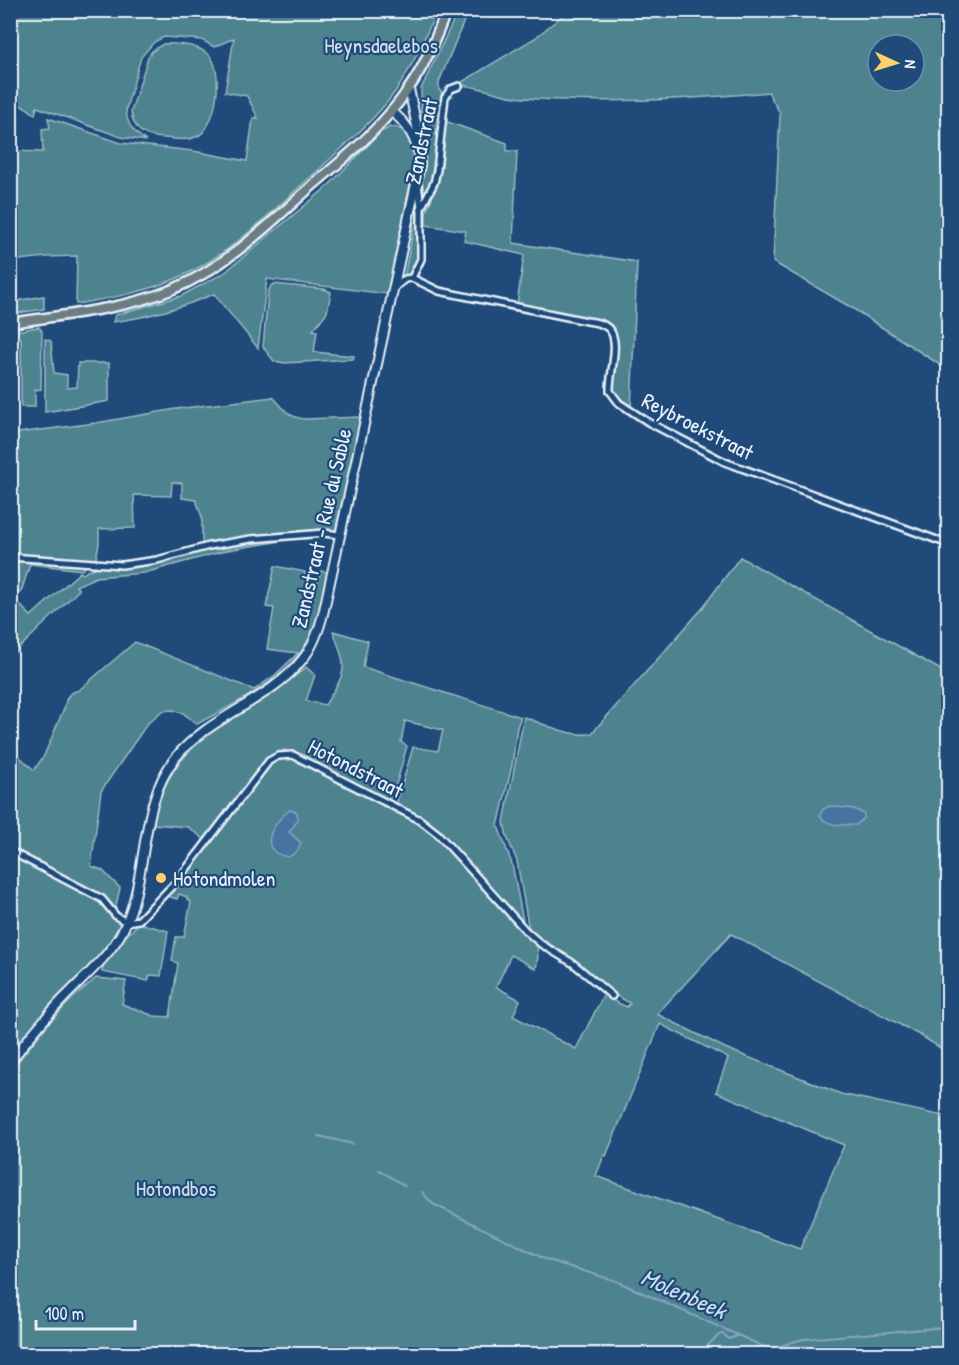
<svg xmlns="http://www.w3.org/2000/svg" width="959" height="1365" font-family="'Patrick Hand',sans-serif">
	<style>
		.green { fill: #4d828f; stroke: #9abac4; stroke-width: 1.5; fill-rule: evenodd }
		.water { fill: #4673a1; stroke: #87a5c4; stroke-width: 1.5 }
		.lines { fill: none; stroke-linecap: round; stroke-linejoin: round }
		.stream { stroke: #87a5c4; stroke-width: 2 }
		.minor-casing { stroke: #e8f1f8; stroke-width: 10 }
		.secondary-casing { stroke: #e8f1f8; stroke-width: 12 }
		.primary-casing { stroke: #e8f1f8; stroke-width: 13 }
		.minor { stroke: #1f4a7a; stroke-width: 5 }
		.secondary { stroke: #1f4a7a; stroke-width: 8 }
		.primary { stroke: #6c7e84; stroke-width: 8 }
		.poi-dot { fill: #ffd166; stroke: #1f4a7a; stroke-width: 2 }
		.labels { text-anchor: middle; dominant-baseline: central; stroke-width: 4.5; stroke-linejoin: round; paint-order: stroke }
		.park-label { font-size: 22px; fill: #d1e0e8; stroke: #1f4a7a }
		.street-label { font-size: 22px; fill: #e8f1f8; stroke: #1f4a7a }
		.poi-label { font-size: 22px; fill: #e8f1f8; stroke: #1f4a7a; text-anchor: start }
		.water-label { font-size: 24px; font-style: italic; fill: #d0deeb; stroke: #1f4a7a }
	</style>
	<rect width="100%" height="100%" fill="#1f4a7a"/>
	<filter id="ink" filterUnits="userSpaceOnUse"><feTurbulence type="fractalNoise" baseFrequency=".0167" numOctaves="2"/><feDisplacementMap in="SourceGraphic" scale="12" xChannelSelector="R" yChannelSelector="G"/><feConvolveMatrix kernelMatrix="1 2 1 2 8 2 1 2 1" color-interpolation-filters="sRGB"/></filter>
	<g filter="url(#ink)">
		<g class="green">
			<path d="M 11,10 L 437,10 L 437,11 C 424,38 413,67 395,92 C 373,122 343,147 315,173 C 274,209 236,250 186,274 C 151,291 114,298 76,304 L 77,256 L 45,257 L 11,261 L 11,151 L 43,152 L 42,129 L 50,128 L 48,118 L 121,143 L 193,151 L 247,161 L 253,118 L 258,118 L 247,96 L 225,92 L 234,38 L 214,47 L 202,40 L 164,37 L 154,42 L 141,57 L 126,109 C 126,125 134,132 146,141 L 121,137 L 37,107 L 35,114 L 25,107 L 11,102 Z"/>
			<polygon points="458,11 468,11 439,82 439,90 443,93 434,173 432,182 425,197 422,191 421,89"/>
			<path d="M 568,11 L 948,11 L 948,370 L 852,308 L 773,262 L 780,115 C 778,105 770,100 769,92 C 687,100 606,104 524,98 C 501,97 480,85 457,85 L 535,38 ZM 878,45 L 914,45 L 914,81 L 878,81 Z"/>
			<path d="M 163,44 C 177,43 197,45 208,54 C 225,67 217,130 196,137 C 183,142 168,138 155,137 C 140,135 133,126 131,112 L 148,57 L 152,51 Z"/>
			<path d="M 445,121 L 507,143 L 507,151 L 517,151 L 513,243 L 637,262 L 631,410 C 624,405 618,401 614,394 C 604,374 633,336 605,323 L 517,305 L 524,255 L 464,241 L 466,231 L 426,225 L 426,212 L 438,184 Z"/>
			<path d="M 390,127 C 414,127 414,151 413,170 L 387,294 L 267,279 L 258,348 L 214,294 C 181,308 149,317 113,322 L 115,315 L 181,296 L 224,273 L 328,186 L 381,132 Z"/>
			<polygon points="414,211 416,211 419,214 419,259 411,275 404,277 413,232"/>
			<polygon points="274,284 324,289 331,292 327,312 313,330 317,331 314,352 354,356 353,359 285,363 274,361 263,347 268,292 271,286"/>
			<polygon points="44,296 44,309 11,314 11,302"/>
			<polygon points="39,327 42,331 41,389 35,390 35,407 21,407 21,338 11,339 11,332"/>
			<polygon points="45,339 51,341 54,373 67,375 67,388 77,387 78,363 109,363 109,401 45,412"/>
			<path d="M 273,397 C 285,409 286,416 304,419 L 361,417 L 335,531 L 284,534 L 202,546 L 202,517 L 196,500 L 182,498 L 182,483 L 172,482 L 171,496 L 134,495 L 135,528 L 99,529 L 99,544 L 95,563 L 11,556 L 10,434 L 96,423 L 176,409 Z"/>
			<polygon points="282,539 281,541 228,550 144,573 96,577 76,586 79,590 11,656 11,608 17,602 31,616 80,572 83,574 89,570 101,566 136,566 170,560 199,551"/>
			<path d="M 740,557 L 948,674 L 948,1053 L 923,1037 L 731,934 L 657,1014 L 725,1048 L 841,1094 L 948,1117 L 948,1354 L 11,1354 L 11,1070 L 48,1024 L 74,997 L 96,978 L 126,981 L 122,1004 L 154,1016 L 170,1017 L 178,963 L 172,961 L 176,937 L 184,937 L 191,902 L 187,900 L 187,897 L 179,894 L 177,899 L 168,896 L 260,775 L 276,759 L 295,758 L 406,816 L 431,833 L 537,946 L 538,956 L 536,969 L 511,955 L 496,987 L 520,1000 L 513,1016 L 576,1049 L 605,992 L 609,999 L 627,1007 L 630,1003 L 613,994 L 576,964 L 563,957 L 529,930 L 517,861 L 507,837 L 504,822 L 524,717 C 540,723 576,739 592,733 L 701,610 ZM 660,1024 L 728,1058 L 716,1092 L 844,1145 L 800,1249 L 596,1176 L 604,1155 L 606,1156 Z"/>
			<polygon points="11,558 87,565 82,570 30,564 21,592 15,596 11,595"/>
			<path d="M 275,566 L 305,572 L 304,579 L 318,581 L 321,571 L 327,572 C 323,593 320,616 311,635 C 289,680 239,701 197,724 L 183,713 L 172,710 L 162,711 L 147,724 L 101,791 L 91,866 L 102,870 L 120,888 L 115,911 L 123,917 L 123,920 C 95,971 45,1008 11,1055 L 11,749 L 34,770 L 44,756 L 65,706 C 66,696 69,693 79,690 L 135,642 L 254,690 L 275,675 L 298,653 L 267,649 L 274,608 L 266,607 Z"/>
			<path d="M 333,631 L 368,641 L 363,667 L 521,717 L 517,727 L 512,765 L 498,826 L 512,864 L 524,926 L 438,831 L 396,805 L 413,747 L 438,751 L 443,730 L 405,721 L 401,742 L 407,746 L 393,796 L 386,800 L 297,754 L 284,750 L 267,760 L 205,840 L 188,827 L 153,824 C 169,732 247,721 306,667 L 315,675 L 306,701 L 325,705 C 347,670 348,671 333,631 Z"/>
			<polygon points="139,923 168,931 161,976 150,975 148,981 102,972 103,966 125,937"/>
		</g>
		<g class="water">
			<path d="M 830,806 L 854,809 L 864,814 L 864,818 L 856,825 C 844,825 825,827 820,815 L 823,809 Z"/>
			<path d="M 290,810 L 297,812 L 298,820 L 289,832 L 301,843 L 298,850 L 289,857 C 255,853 272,822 290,810 Z"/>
		</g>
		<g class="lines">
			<g class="stream">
				<polyline points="319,1136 353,1144"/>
				<polyline points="379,1170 405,1186"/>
				<polyline points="422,1192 433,1204 545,1259 616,1281 762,1346 773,1348 803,1339 948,1327"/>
				<polyline points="704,1349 719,1335 723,1334 729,1339 737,1336"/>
			</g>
			<g class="minor-casing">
				<g id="minor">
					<polyline points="421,208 434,183 437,170 445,97 451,89 459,86"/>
					<polyline points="412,278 421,259 421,208 418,183"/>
					<path d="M 394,288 L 405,279 L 412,278 L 439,291 L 587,321 C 594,322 604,323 609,329 C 621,341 609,375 610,391 L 619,403 L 648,422 L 725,462 L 948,544"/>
					<polyline points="10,557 122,565 157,560 209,546 251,539 324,533 340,535"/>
					<polyline points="10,851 102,899 116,916 126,922 139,920 177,881 269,761 278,756 293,755 420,820 438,834 526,931 541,944 574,964 612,996"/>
				</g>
			</g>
			<g class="secondary-casing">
				<g id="secondary">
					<path d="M 391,111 C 404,121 413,132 417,149"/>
					<path d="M 10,1062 C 27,1040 44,1019 63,999 C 84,977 109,957 123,930 C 150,875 137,806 176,757 C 211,715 268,702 302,660 C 314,646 320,627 324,610 L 420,165 L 420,141 L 409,89"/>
				</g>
			</g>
			<g class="primary-casing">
				<path id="primary" d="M 10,323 C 63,315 121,310 171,290 C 227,267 269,224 313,185 C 347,156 384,126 409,88 C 426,64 436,37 447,10"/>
			</g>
			<use href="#minor" class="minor"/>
			<use href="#secondary" class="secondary"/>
			<use href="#primary" class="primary"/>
		</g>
	</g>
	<circle class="poi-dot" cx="161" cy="878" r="6"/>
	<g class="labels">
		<g class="park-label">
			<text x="381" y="45">Heynsdaelebos</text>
			<text x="176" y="1188">Hotondbos</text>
		</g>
		<g class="street-label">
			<text transform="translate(421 141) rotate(-78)">Zandstraat</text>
			<text transform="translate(698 426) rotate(27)">Reybroekstraat</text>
			<text transform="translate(321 528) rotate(-77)">Zandstraat - Rue du Sable</text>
			<text transform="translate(356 768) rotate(27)">Hotondstraat</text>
		</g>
		<g class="poi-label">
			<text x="173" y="878">Hotondmolen</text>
		</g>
		<g class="water-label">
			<text transform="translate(684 1293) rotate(24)">Molenbeek</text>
		</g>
	</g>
	<rect width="959" height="1365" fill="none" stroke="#1f4a7a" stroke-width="36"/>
	<rect x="18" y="18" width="923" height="1329" fill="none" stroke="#e8f1f8" stroke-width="2" filter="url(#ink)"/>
	<g transform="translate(896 63) rotate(94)"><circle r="28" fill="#1f4a7a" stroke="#6f8dac" stroke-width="1.5"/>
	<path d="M0-4.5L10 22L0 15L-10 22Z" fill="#ffd166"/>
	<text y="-9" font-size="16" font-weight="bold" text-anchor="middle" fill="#e8f1f8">N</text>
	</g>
	<path d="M36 1320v9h99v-9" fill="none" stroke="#e8f1f8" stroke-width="3"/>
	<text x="45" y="1320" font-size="18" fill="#e8f1f8" stroke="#1f4a7a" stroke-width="4.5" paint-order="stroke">100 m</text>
</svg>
